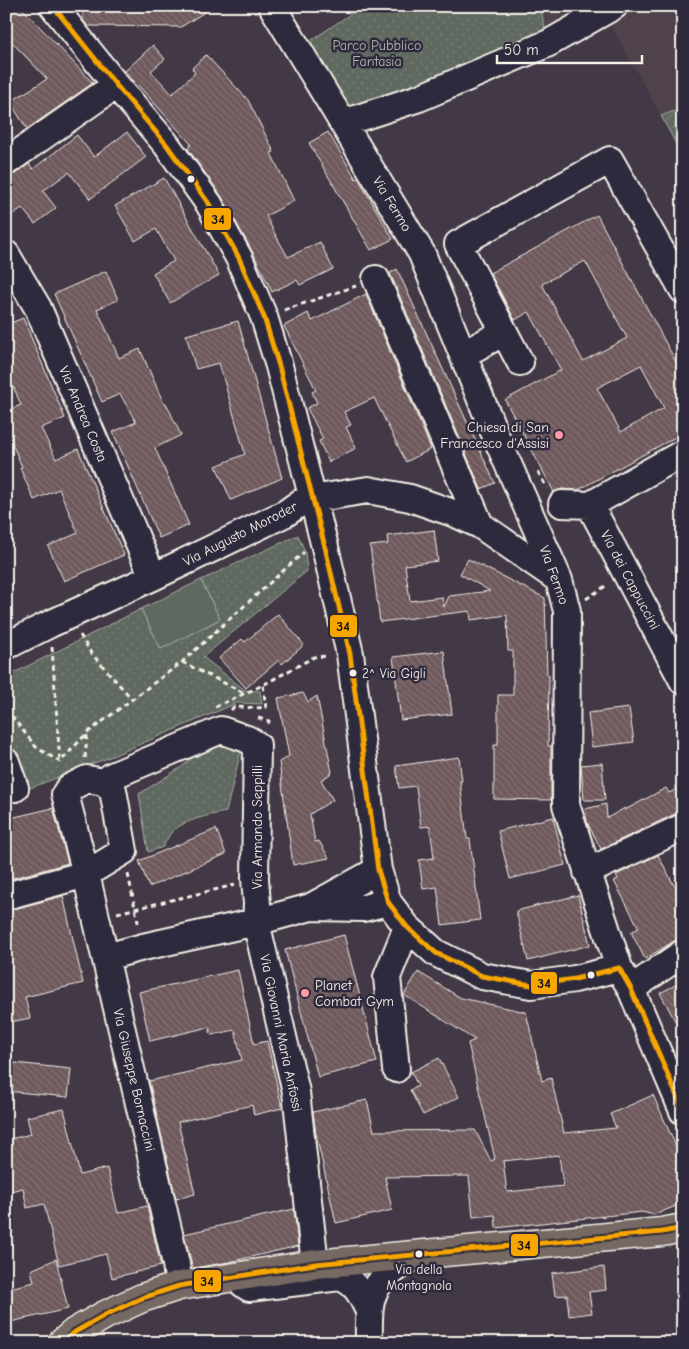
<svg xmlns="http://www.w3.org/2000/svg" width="689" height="1349" viewBox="0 0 689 1349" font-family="'Comic Neue',sans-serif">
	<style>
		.built { fill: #4f424c }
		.grass { fill: url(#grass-dots); stroke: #a9ada3 }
		.garden { fill: url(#garden-furrows); stroke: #a9ada3 }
		.pitch { fill: #5e695e; stroke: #a9ada3 }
		.building { fill: url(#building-back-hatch); stroke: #f4f1e8; fill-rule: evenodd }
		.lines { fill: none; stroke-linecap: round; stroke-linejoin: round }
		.minor-casing { stroke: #f4f1e8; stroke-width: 30 }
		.major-casing { stroke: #f4f1e8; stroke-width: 31 }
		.path { stroke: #f4f1e8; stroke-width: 3; stroke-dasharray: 5 4; stroke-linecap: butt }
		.minor { stroke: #2f2a3d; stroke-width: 26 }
		.major { stroke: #766964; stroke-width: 28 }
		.bus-1-casing { stroke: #2f2a3d; stroke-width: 9 }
		.bus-1 { stroke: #f7a600; stroke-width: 5 }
		.bus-dot { fill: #f4f1e8; stroke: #2f2a3d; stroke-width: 2 }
		.poi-dot { fill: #ff9aa2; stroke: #2f2a3d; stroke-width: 2 }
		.labels { text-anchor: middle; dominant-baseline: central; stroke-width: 5; stroke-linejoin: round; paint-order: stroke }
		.bus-label { font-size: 13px; fill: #f4f1e8; stroke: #2f2a3d; text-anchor: start }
		.park-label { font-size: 14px; fill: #b0b4aa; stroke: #2f2a3d }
		.street-label { font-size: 14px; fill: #f4f1e8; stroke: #2f2a3d }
		.poi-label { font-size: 14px; fill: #f4f1e8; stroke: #2f2a3d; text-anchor: end }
		.line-badge { stroke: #2f2a3d; stroke-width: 2 }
		.pale-badge-label { font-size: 14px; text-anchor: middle; font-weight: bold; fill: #111 }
	</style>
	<defs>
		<pattern id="grass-dots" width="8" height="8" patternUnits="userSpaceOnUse" patternTransform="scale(1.25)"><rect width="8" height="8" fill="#5e695e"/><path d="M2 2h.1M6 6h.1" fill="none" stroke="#767f75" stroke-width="1.8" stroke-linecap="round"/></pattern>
		<pattern id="garden-furrows" width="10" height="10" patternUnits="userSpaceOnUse" patternTransform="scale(1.25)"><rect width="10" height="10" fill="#5e695e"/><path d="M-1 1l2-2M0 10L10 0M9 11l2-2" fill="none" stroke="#767f75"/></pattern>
		<pattern id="building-back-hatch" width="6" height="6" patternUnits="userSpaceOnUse" patternTransform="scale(1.25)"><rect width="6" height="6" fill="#6e595b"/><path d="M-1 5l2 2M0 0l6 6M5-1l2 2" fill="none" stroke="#837173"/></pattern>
	</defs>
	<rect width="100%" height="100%" fill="#423846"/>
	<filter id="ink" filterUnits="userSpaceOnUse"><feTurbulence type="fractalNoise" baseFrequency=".02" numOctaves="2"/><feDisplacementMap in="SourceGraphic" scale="10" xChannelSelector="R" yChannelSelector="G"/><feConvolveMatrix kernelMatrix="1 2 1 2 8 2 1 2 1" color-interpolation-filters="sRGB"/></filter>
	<g filter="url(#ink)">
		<path class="built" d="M540,6h143v102l-22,8 -53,-96 -57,30z"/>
		<path class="grass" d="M362,6h178l6,27 -103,47 -98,33 -39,-69z
			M298,535l7,17 2,19 -104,86 42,33 15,1 2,13 -25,-1 -127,54 -85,33 -19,-40v-73l135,-68 20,40 59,-30 -19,-39z
			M215,740l27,7 -16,65c-16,3 -44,8 -55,21 -3,4 -6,10 -8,14l-15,5 -9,-58 41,-26z"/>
		<path class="garden" d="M683,108v49l-22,-41z"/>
		<path class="pitch" d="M201,580l19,39 -59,30 -20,-40z"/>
		<path class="building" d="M6,6h14l73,77 -66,46 -17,-27 37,-23 -41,-43z
			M83,6h131l-33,21 -93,-1 -5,-6z
			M153,45l12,14 -14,12 21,23 23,-21 -3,-5 14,-13 42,45 26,52 -3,1 23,48 -28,15 9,18 13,23 32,-15 13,27 -33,16 -3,-5 -25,12 -20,-41 -30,-54 -34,-48 3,-5 -66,-73z
			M127,132l19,25 -56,42 -21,-27 -26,19 13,17 -21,16 -13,-16 -16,11v-42l9,-3 14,-10 4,5 44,-34 17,22z
			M328,132l28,47 2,-1 35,61 -22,11 -62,-107z
			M164,178l55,97 -49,28 -17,-30 21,-12 -18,-32 -21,12 -20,-35z
			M597,215l86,160v58l-105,57 -16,-1 -8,3 -49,-92 56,-30 -32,-58 -14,8 -25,-47zM585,261l42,77 -44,23 -41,-77zM641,365l23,43 -43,24 -24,-44z
			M397,269l98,214 -14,6 -91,-216z
			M106,271l12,29 -21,9 22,49 21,-9 24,55 2,-1 15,32 -26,13 34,77 -30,13 -46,-106 23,-10 -16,-28 -18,8 -48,-108z
			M366,294l65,155 -25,13 -32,-64 -30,14 7,13 -5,2 10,21 -27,14 -10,-21 4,-2 -16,-31 10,-5 -5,-11 4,-2 -32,-64 24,-13 4,8z
			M23,318l42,100 -24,10 15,31 22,-10 46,106 -60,26 -16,-35 30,-13 -19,-44 -25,11 -14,-32 2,-1 -16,-38v-18l15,-6 -15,-36v-44z
			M238,321l44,157 -51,22 -15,-34 29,-12 -26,-91 -23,6 -10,-34z
			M434,530l4,31 -33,4 5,36 32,-4 2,10 5,-11 41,-5 -30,-17 8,-15 77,39 2,77h2l-1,71h3v54l-57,-1v-54h4v-50h15v-44h-5l-1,-36 -36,5 -1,-9 -90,11 -10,-76 18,-2 -1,-8z
			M278,614l26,31 -22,19 -3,-4 -33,28 -27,-30 23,-19 3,3z
			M444,651l8,63 -51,6 -8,-63z
			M303,693l5,9 9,-6 15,77 -11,7 12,20 -23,14 5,28 4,-1 10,17 -36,7 -14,-103 10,-6 -11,-58z
			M629,708l5,34 -42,5 -4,-34z
			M459,757l3,24h-2l7,58h3l10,81 -38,5 -5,-38 -14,2 -4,-29 15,-2 -4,-32 -9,1 -5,-41 -17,2 -3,-22z
			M602,763l3,37h-21l-3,-35z
			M683,786v26l-6,1 -76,36 -14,-27 -2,-13 21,-5 1,14 18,-10v2l41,-22 3,5z
			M53,808l15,55 -62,17v-61z
			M553,817l12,48 -55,14 -12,-48z
			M216,829l10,25 -77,33 -10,-26z
			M658,855l25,47v36l-9,3 -29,18 -14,-27 8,-4 -25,-47 4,-2 -2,-4z
			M578,895l12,50 -62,16 -12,-50z
			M63,896l20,87 -58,14 5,21 -24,5v-112z
			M344,935l33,127 -59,15 -33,-127z
			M238,970l16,74 13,-3 15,67 -28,7 -2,-10 -74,17 17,72 -19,5 -27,-118 93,-21 -7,-30 -24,5 -2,-8 -59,14 -11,-49z
			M418,972l43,26 65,14 16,69 9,-3 13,55 52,-5 -6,-14 43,-19 30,67v41l-29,12 -12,-3 -146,16 -1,-13 -22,2 -4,-41 -84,1 7,33 -56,13 -20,-89 -3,-22 54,-12 7,31 101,-1 16,31 4,-2 -27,-116 7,-3 -71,-45zM559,1155l4,31 -56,6 -4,-31z
			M683,981v54l-23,-42z
			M439,1058l20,39 -36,18 -13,-25 8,-4 -7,-14z
			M6,1062l65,7 -3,28 -62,-6z
			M64,1109l16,66 27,-7 11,45 29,-7 14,60 -49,12 -6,-24 -47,11 -15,-61 -17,4 -4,-20 -17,4v-52l25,-6 -4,-17z
			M294,1209l4,37 -69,16 -36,6 -9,-34z
			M56,1259l12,50 -62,14v-34l28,-7 -3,-12z
			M604,1267l2,23 -17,2 3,21 -23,3 -2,-21 -12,1 -3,-23z"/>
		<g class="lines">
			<defs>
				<path id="minor" d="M53,6l63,79 50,59 43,60 30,54 25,59 15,49 46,181 25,107 28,216 10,32 19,25 29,26 46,23 49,9 44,-6 44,-11
					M272,6l150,248 75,185 62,141 8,31 -1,194 53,163 12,21 52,122
					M343,123l76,-25 130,-55 65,-37
					M6,162l110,-77
					M6,254l32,54 115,269
					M376,279l104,246
					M464,354l40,-22
					M520,362l-62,-118 152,-84 73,130
					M562,504l28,1 93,-52
					M590,505l93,176
					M6,646l44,-22 103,-47 133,-64 14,-10 12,-4 56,-9 42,8 46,16 24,11 78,54
					M6,762l9,26
					M87,779l17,3 9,8 11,61 -38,23 -21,-80 4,-6z
					M104,782l8,-6 109,-46 26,9 10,6 -2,134 2,25 -1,18 40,170 19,172
					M587,872l96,-45
					M6,896l80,-22 90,390 3,22
					M312,907l52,1 24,-6
					M106,957l37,-10 113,-25 55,-15 67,-37
					M631,989l52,-36
					M396,1069l-9,-92 20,-50
					M242,1283l7,5 91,-11c16,6 21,17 28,32
					M369,1343c-1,-54 2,-60 48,-88"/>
				<path id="major" d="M62,1343l13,-11 30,-17 37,-17 37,-12 136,-22 347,-32 21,-4"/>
			</defs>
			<use href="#minor" class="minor-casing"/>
			<use href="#major" class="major-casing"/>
			<path class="path" d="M284,310l72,-24
				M538,472l9,16
				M586,599l21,-14
				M80,635l11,18 42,47
				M52,647l8,116
				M182,662l62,31
				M215,707l48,-22 51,-28 13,-1
				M6,709l30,38 24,15 27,-29 95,-71 122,-110
				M231,710l3,-3 32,1 -3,-23
				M258,718l11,3 -1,4
				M85,758l2,-23
				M128,874l11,53
				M117,913l118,-28"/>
			<use href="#minor" class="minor"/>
			<use href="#major" class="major"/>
			<defs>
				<path id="bus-1" d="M53,6l63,79 50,59 43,60 30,54 25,59 15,49 46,181 25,107 28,216 10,32 19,25 29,26 46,23 49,9 44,-6 44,-11 12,21 52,121
					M62,1343l13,-11 30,-17 37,-17 37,-12 136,-22 347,-32 21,-4"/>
			</defs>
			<use href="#bus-1" class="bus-1-casing"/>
			<use href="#bus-1" class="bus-1"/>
		</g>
	</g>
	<g class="bus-dot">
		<circle cx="191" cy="179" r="4.5"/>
		<circle cx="353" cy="673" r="4.5"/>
		<circle cx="591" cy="975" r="4.5"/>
		<circle cx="419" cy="1254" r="4.5"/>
	</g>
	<g class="poi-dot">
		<circle cx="559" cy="435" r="5"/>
		<circle cx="305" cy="993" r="5"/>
	</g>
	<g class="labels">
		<g class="bus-label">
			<text x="362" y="673">2^ Via Gigli</text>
			<text x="419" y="1269" text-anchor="middle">Via della<tspan x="419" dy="16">Montagnola</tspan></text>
		</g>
		<g class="park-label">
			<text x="377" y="45">Parco Pubblico<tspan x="377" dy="16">Fantasia</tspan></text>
		</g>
		<g class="street-label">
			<text transform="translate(392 204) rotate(59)">Via Fermo</text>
			<text transform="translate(83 414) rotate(67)">Via Andrea Costa</text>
			<text transform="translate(240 534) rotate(-27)">Via Augusto Moroder</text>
			<text transform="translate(554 575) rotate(70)">Via Fermo</text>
			<text transform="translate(630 580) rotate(62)">Via dei Cappuccini</text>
			<text transform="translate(257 827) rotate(-90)">Via Armando Seppilli</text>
			<text transform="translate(281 1033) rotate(78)">Via Giovanni Maria Anfossi</text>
			<text transform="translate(134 1080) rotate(77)">Via Giuseppe Bornaccini</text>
		</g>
		<g class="poi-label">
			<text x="549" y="427">Chiesa di San<tspan x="549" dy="16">Francesco d'Assisi</tspan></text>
			<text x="315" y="985" text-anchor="start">Planet<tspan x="315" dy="16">Combat Gym</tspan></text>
		</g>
	</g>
	<g class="line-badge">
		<rect x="203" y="207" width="29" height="24" rx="5" fill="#f7a600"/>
		<rect x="329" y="614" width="29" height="24" rx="5" fill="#f7a600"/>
		<rect x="530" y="971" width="28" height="24" rx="5" fill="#f7a600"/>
		<rect x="510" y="1233" width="29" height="24" rx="5" fill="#f7a600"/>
		<rect x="193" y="1269" width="29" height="24" rx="5" fill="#f7a600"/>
	</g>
	<g class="pale-badge-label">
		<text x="218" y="224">34</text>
		<text x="343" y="631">34</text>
		<text x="544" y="988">34</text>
		<text x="524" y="1250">34</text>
		<text x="207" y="1286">34</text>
	</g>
	<rect width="689" height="1349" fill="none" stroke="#2f2a3d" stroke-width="25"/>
	<rect x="12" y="12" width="664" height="1324" fill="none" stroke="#f4f1e8" stroke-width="2" filter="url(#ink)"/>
	<path d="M497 55v8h145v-8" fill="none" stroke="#f4f1e8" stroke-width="2.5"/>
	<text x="504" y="55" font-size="15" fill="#f4f1e8" stroke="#2f2a3d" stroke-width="4" paint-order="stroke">50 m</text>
</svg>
